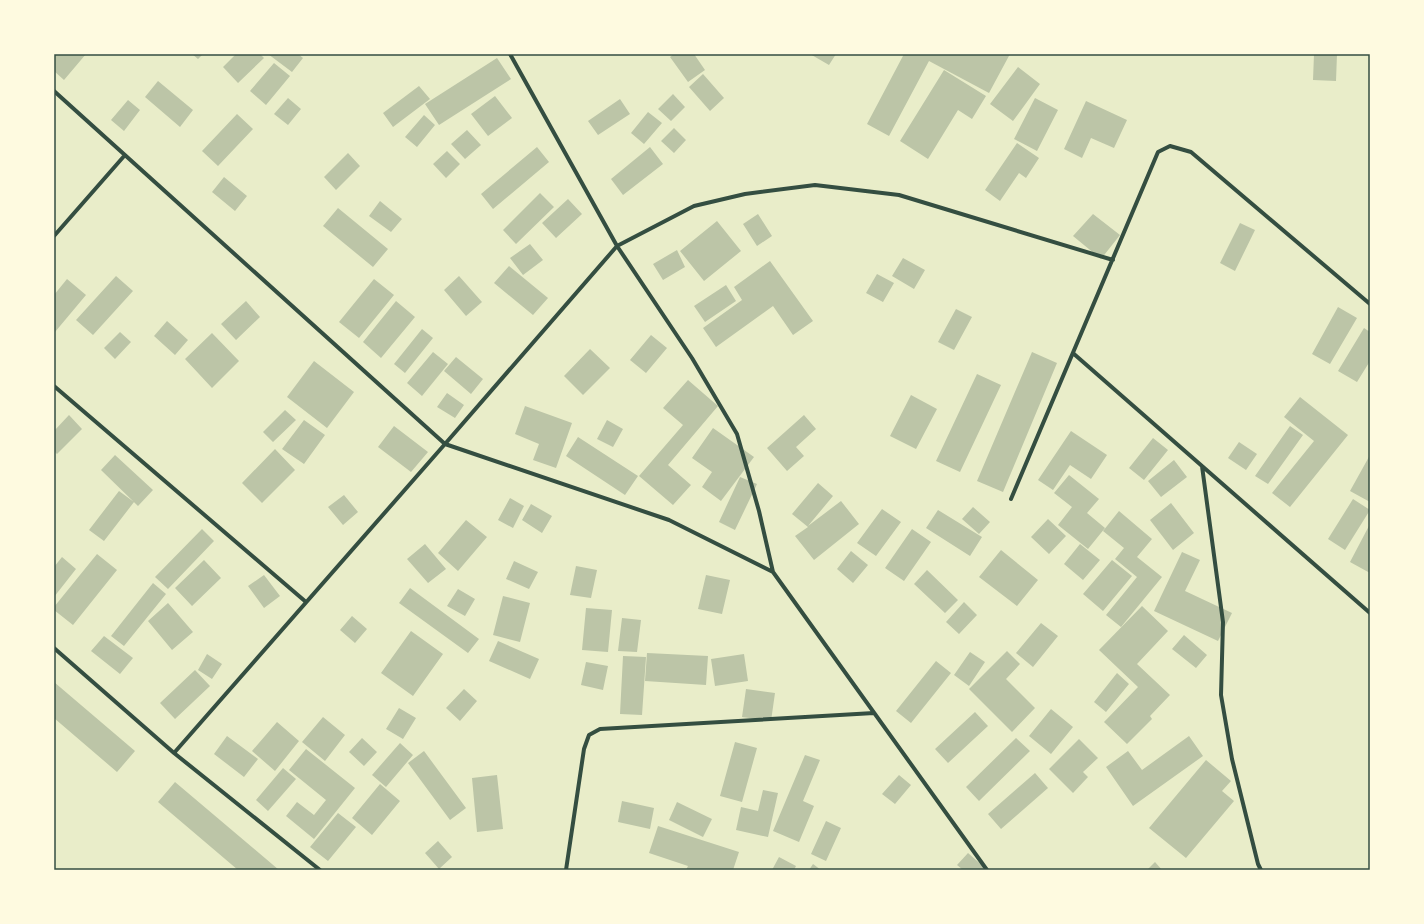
<svg xmlns="http://www.w3.org/2000/svg" width="1424" height="924" viewBox="0 0 1424 924" font-family="'Noto Sans',sans-serif">
	<style>
		.building { fill: #bcc5a7 }
		.lines { fill: none; stroke-linecap: round; stroke-linejoin: round }
		.minor { stroke: #344e41; stroke-width: 4 }
		.neatline { fill: none; stroke: #344e41; stroke-width: 1.5 }
	</style>
	<rect width="100%" height="100%" fill="#e9edc9"/>
	<path class="building" d="M56,54h30l-22,26 -10,-9v-15z
		M192,54h11l-5,5z
		M236,54h24l4,4 -26,25 -15,-16z
		M268,54h30l5,4 -11,14z
		M674,54h20l11,16 -17,12 -18,-25z
		M810,54h26l-7,11z
		M904,54h106l-21,39 -60,-32 -40,75 -22,-12z
		M1314,54h23l-1,27 -23,-1z
		M497,58l14,21 -72,46 -14,-21z
		M274,63l16,13 -24,29 -16,-14z
		M1018,67l22,17 -27,37 -23,-17z
		M944,70l42,26 -14,23 -14,-9 -30,49 -28,-18z
		M703,74l21,24 -14,13 -21,-24z
		M158,81l35,29 -13,17 -35,-30z
		M419,86l11,13 -37,28 -10,-14z
		M673,94l12,13 -14,14 -13,-12z
		M495,96l17,22 -24,18 -17,-22z
		M288,98l13,11 -13,16 -14,-11z
		M1035,98l23,12 -21,41 -23,-12z
		M620,99l10,15 -32,21 -10,-14z
		M128,100l12,10 -16,21 -13,-11z
		M1086,101l41,19 -13,28 -23,-10 -9,20 -18,-9z
		M648,112l14,11 -18,21 -13,-11z
		M237,114l16,15 -35,37 -16,-15z
		M424,115l11,10 -18,22 -12,-10z
		M674,128l12,12 -12,13 -13,-12z
		M467,130l14,15 -16,14 -14,-15z
		M1017,143l22,15 -13,20 -7,-5 -19,28 -15,-11z
		M537,147l12,15 -56,47 -12,-15z
		M650,147l13,17 -40,31 -12,-16z
		M447,151l13,13 -14,14 -13,-14z
		M348,153l12,13 -24,24 -12,-13z
		M224,177l23,19 -12,15 -23,-19z
		M540,193l14,14 -38,37 -13,-14z
		M568,199l14,15 -26,24 -14,-15z
		M380,201l22,18 -11,13 -22,-16z
		M338,208l50,41 -15,18 -50,-41z
		M758,214l14,22 -15,10 -14,-22z
		M1093,214l27,21 -19,24 -28,-23z
		M717,221l24,30 -37,30 -24,-30z
		M1240,223l15,7 -20,41 -15,-8z
		M530,244l13,16 -20,15 -13,-17z
		M677,250l8,17 -22,13 -10,-16z
		M903,258l22,12 -11,19 -22,-13z
		M770,261l43,60 -20,14 -20,-29 -57,41 -13,-19 39,-28 -8,-13z
		M509,266l39,32 -15,17 -39,-32z
		M877,274l17,9 -11,19 -17,-9z
		M116,276l17,15 -40,44 -17,-15z
		M459,276l23,26 -16,14 -22,-26z
		M67,279l19,16 -31,37 -1,-37z
		M374,279l20,16 -35,43 -20,-16z
		M726,285l10,16 -31,21 -11,-16z
		M246,301l14,16 -24,23 -15,-16z
		M396,301l19,16 -34,41 -18,-16z
		M1338,307l19,11 -27,46 -18,-10z
		M956,309l16,8 -18,33 -16,-8z
		M167,321l21,19 -13,15 -21,-19z
		M1364,328l6,4v29l-13,21 -19,-11z
		M422,329l11,9 -28,35 -11,-9z
		M120,332l11,10 -16,17 -11,-11z
		M212,333l27,28 -27,27 -27,-29z
		M651,335l16,13 -21,25 -16,-13z
		M590,349l20,19 -27,27 -19,-19z
		M433,352l15,12 -26,32 -15,-13z
		M1032,352l25,11 -54,129 -26,-11z
		M456,357l27,22 -12,15 -27,-23z
		M314,361l40,31 -27,36 -40,-31z
		M977,374l24,11 -41,87 -24,-11z
		M688,380l30,26 -50,59 23,20 -18,20 -34,-29 44,-51 -20,-17z
		M447,393l17,12 -9,13 -18,-11z
		M911,395l26,14 -21,40 -26,-13z
		M1300,397l48,38 -58,72 -18,-14 42,-52 -30,-24z
		M525,406l47,17 -16,45 -23,-8 6,-16 -24,-10z
		M285,410l11,10 -23,22 -10,-10z
		M69,415l13,14 -25,25 -3,-3v-20z
		M804,415l12,14 -20,18 8,9 -17,15 -20,-23z
		M304,420l21,15 -21,29 -22,-15z
		M607,420l16,9 -10,18 -16,-8z
		M394,426l34,26 -17,20 -33,-25z
		M1290,426l13,9 -35,49 -13,-8z
		M713,428l41,29 -33,44 -19,-14 10,-15 -20,-14z
		M1071,431l36,24 -16,24 -21,-14 -17,25 -15,-10z
		M578,437l60,39 -13,19 -59,-39z
		M1153,438l15,12 -24,30 -15,-12z
		M1239,442l18,12 -11,16 -18,-12z
		M275,449l20,21 -33,33 -20,-20z
		M115,455l38,35 -15,16 -37,-36z
		M1370,455v47l-20,-11z
		M1174,460l13,17 -26,20 -13,-16z
		M1069,475l30,24 -12,14 18,15 -17,21 -30,-24 14,-18 -18,-14z
		M740,477l17,7 -22,46 -16,-8z
		M818,483l15,13 -25,30 33,-25 18,23 -45,36 -19,-24 13,-9 -16,-13z
		M119,491l15,11 -30,39 -15,-11z
		M344,495l14,17 -15,13 -15,-18z
		M510,498l14,8 -11,22 -15,-8z
		M1353,499l17,11 -25,40 -17,-11z
		M1171,503l23,30 -21,17 -23,-30z
		M531,504l21,12 -10,17 -20,-13z
		M973,507l17,15 -11,12 -17,-15z
		M882,509l19,13 -25,34 -19,-13z
		M938,510l44,27 -12,19 -44,-28z
		M1119,511l33,28 -15,18 25,20 -41,50 -15,-12 31,-38 -22,-18 9,-11 -21,-17z
		M1048,519l18,17 -17,18 -18,-17z
		M466,520l21,17 -29,34 -20,-18z
		M1370,524v49l-20,-11z
		M202,529l12,12 -46,48 -13,-12z
		M912,529l19,13 -27,39 -19,-13z
		M425,544l21,25 -18,14 -21,-24z
		M1080,544l20,16 -17,20 -19,-16z
		M1001,550l37,30 -21,26 -38,-29z
		M851,551l17,14 -15,18 -16,-14z
		M1182,552l18,8 -15,31 47,22 -14,28 -64,-30z
		M97,554l20,16 -44,55 -19,-15v-3z
		M62,557l14,12 -22,28v-30z
		M204,560l17,18 -29,28 -17,-18z
		M1112,560l20,16 -29,35 -20,-17z
		M514,561l24,11 -9,17 -23,-10z
		M576,566l21,4 -6,28 -21,-3z
		M927,570l31,30 -13,13 -31,-29z
		M264,575l16,21 -16,12 -16,-22z
		M706,575l24,5 -8,34 -24,-5z
		M153,583l13,11 -42,52 -13,-10z
		M410,588l69,51 -11,14 -69,-50z
		M458,589l17,10 -10,17 -18,-10z
		M503,596l27,7 -10,39 -27,-7z
		M964,602l13,13 -18,19 -13,-12z
		M168,603l25,29 -21,18 -24,-29z
		M1142,606l26,25 -31,33 33,31 -20,21 2,3 -25,25 -23,-22 34,-35 -39,-37z
		M586,608l26,2 -4,42 -26,-2z
		M352,616l15,13 -12,14 -15,-13z
		M622,618l19,2 -4,32 -19,-1z
		M1041,623l17,13 -25,31 -17,-14z
		M411,631l32,23 -30,42 -32,-23z
		M1184,635l23,20 -11,13 -24,-19z
		M104,636l29,22 -13,16 -29,-23z
		M498,641l41,18 -9,20 -41,-18z
		M1007,651l13,13 -14,15 29,29 -23,24 -43,-43z
		M970,652l15,10 -16,24 -15,-11z
		M647,653l61,3 -2,29 -61,-4z
		M207,654l15,10 -10,15 -14,-9z
		M744,654l4,27 -33,5 -4,-27z
		M623,656l23,1 -4,58 -22,-1z
		M936,661l15,12 -40,50 -15,-12z
		M586,662l22,4 -5,24 -22,-5z
		M195,670l15,16 -35,33 -15,-16z
		M1117,673l12,11 -23,28 -12,-10z
		M54,682l81,69 -18,21 -63,-54z
		M464,689l13,12 -17,20 -14,-13z
		M746,689l29,4 -4,28 -29,-4z
		M399,708l17,10 -13,21 -17,-10z
		M1051,709l22,18 -22,27 -22,-18z
		M975,712l13,14 -40,37 -13,-14z
		M323,717l22,18 -20,26 -23,-19z
		M277,722l22,19 -24,30 -23,-20z
		M227,736l31,23 -14,18 -30,-23z
		M1189,736l14,20 -70,50 -27,-39 22,-16 14,19z
		M362,738l15,14 -13,14 -15,-14z
		M1016,738l14,13 -51,50 -13,-14z
		M1079,739l19,19 -15,14 5,5 -15,16 -24,-24z
		M735,742l22,6 -15,54 -22,-6z
		M400,743l13,12 -27,32 -14,-12z
		M306,749l49,39 -41,51 -28,-23 11,-14 17,13 12,-15 -37,-30z
		M424,751l42,57 -16,12 -42,-57z
		M805,755l15,5 -17,41 11,5 -15,36 -26,-11z
		M1206,760l25,21 -9,10 12,10 -48,57 -37,-30z
		M283,768l13,11 -28,32 -12,-11z
		M1035,773l13,15 -47,41 -13,-15z
		M497,775l6,54 -26,3 -5,-54z
		M899,775l12,10 -16,19 -13,-10z
		M175,782l104,88h-41l-80,-68z
		M380,784l20,17 -28,34 -20,-17z
		M763,790l15,3 -10,44 -32,-7 5,-23 17,4z
		M622,801l32,7 -4,21 -32,-7z
		M677,802l35,17 -9,18 -34,-17z
		M338,813l18,14 -28,34 -18,-14z
		M826,821l15,7 -15,33 -15,-7z
		M658,826l81,26 -6,18h-47l2,-4 -39,-13z
		M438,841l14,16 -13,12 -14,-16z
		M968,853l16,14 -2,3h-19l-6,-5z
		M779,857l17,9 -2,4h-22z
		M1155,862l7,8h-15z
		M813,864l8,6h-12z"/>
	<g class="lines">
		<path class="minor" d="M510,54l107,192 75,112 45,76 22,77 14,61 214,298
			M54,91l391,353 224,76 104,52
			M54,236l71,-81
			M1074,354l296,259
			M54,386l252,216
			M1202,466l21,156 -2,73 11,64 26,105 3,6
			M1011,499l147,-347 12,-6 21,6 179,152
			M54,648l120,105 146,117
			M174,753l271,-309 172,-198 77,-40 51,-12 70,-9 84,10 214,65
			M566,870l18,-121 5,-14 11,-6 274,-16"/>
	</g>
	<rect width="1424" height="924" fill="none" stroke="#fefae0" stroke-width="110"/>
	<rect x="55" y="55" width="1314" height="814" class="neatline"/>
</svg>
